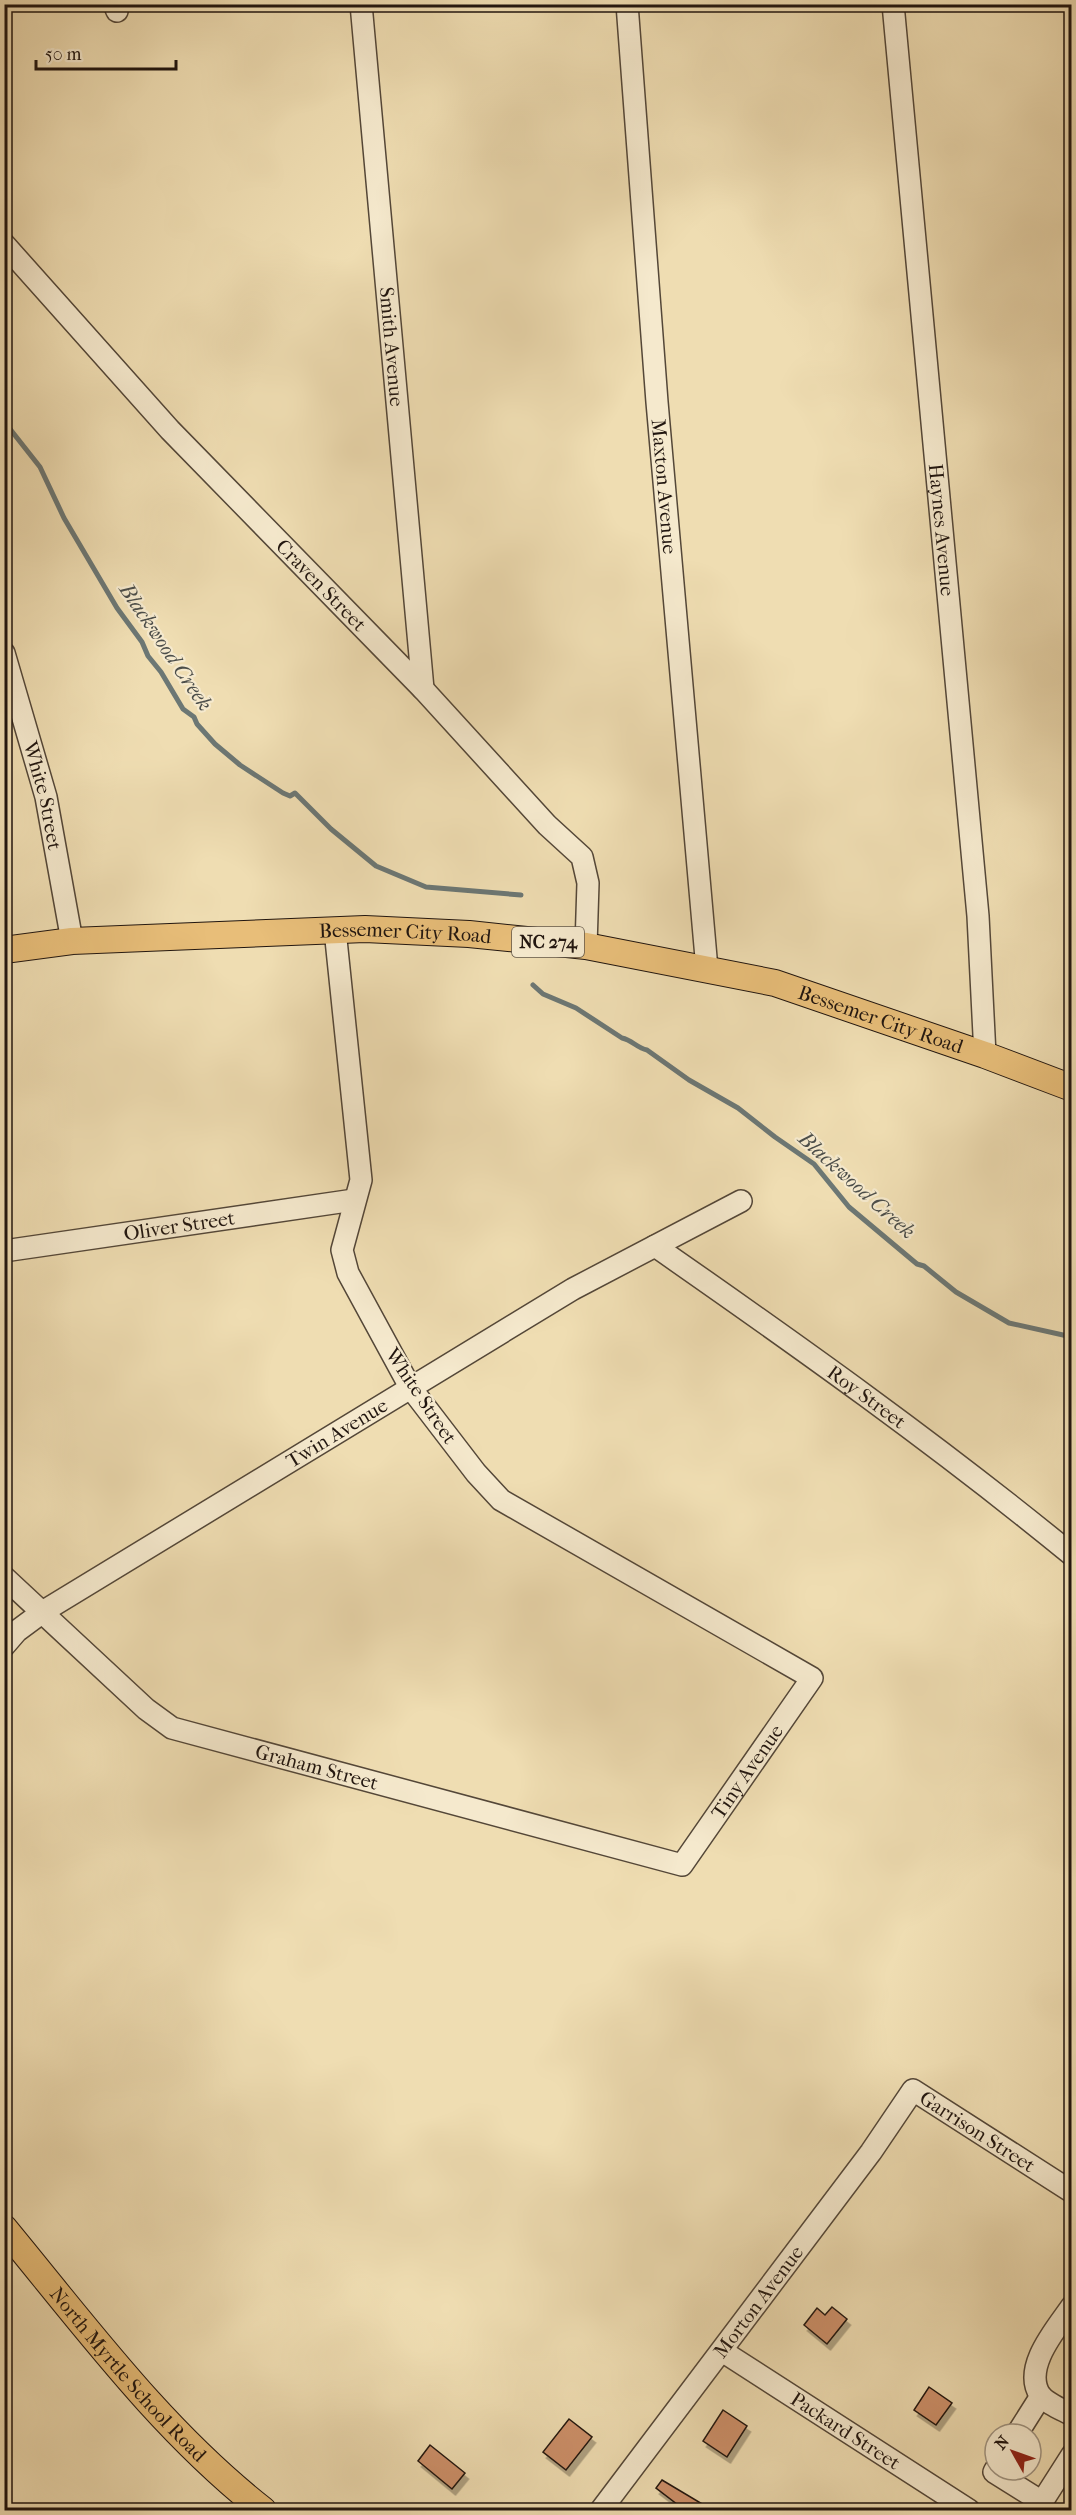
<svg xmlns="http://www.w3.org/2000/svg" width="1076" height="2515" viewBox="0 0 1076 2515" font-family="'IM FELL French Canon',serif">
	<style>
		.lines { fill: none; stroke-linecap: round; stroke-linejoin: round }
		.stream { stroke: #6c7774; stroke-width: 5 }
		.building { fill: #cd906a; stroke: #20150f; stroke-width: 1.5; filter: url(#shadow) }
		.minor-casing { stroke: #544738; stroke-width: 24 }
		.major-casing { stroke: #20150f; stroke-width: 28 }
		.minor { stroke: #f5e9cd; stroke-width: 21 }
		.major { stroke: #e8be79; stroke-width: 26 }
		.labels { text-anchor: middle; dominant-baseline: central; stroke-width: 4.5; stroke-linejoin: round; paint-order: stroke }
		.shield { fill: #f5e9cd; stroke: #605548; stroke-width: 1.5 }
		.shield-label { font-size: 18px; font-weight: bold; fill: #20150f }
		.street-label { font-size: 20px; fill: #20150f; stroke: #f5e9cd }
		.water-label { font-size: 21px; font-style: italic; fill: #4c4e4a; stroke: #f5e9cd }
	</style>
	<defs>
		<filter id="shadow"><feDropShadow dx="3.5" dy="6" stdDeviation="0" flood-color="#0004"/></filter>
	</defs>
	<rect width="100%" height="100%" fill="#efddb2"/>
	<filter id="stains"><feTurbulence type="fractalNoise" baseFrequency=".00333" numOctaves="4"/><feColorMatrix values="0 0 0 0 .2 0 0 0 0 .09 0 0 0 0 .02 0 0 0 .5 -.17"/></filter>
	<radialGradient id="worn" r=".72"><stop offset=".6" stop-color="#630" stop-opacity="0"/><stop offset="1" stop-color="#630" stop-opacity=".3"/></radialGradient>
	<g class="lines">
		<path class="stream" d="M4,417l6,12 30,38 24,51 53,90 25,34 6,14 13,16 22,37 11,8 3,7 18,20 25,21 43,28 7,3 5,-3 36,36 45,37 50,21 95,8
			M533,985l10,9 33,14 46,30c10,2 15,10 25,12l42,30 49,28 37,29 39,27 35,43 68,57 7,2 32,26 53,31 63,14"/>
	</g>
	<path class="building" d="M832,2307l15,12 -20,25 -23,-19 13,-17 8,7z
		M929,2387l23,16 -16,22 -22,-15z
		M723,2410l24,16 -20,31 -24,-16z
		M569,2419l23,18 -26,33 -23,-18z
		M430,2445l35,28 -13,16 -34,-28z
		M662,2480l52,31h-28l-30,-23z"/>
	<g class="lines">
		<defs>
			<g id="minor">
				<path d="M114,4l3,7"/>
				<path id="s1" d="M361,4l62,685"/>
				<path id="s2" d="M627,4l30,398 50,567"/>
				<path id="s3" d="M893,4l85,912 7,139"/>
				<path id="s4" d="M4,244l166,186 253,259 124,136 35,32 6,26 -2,63"/>
				<path id="s5" d="M4,653l42,144 26,144"/>
				<path id="s6" d="M655,1246c142,99 283,199 417,309"/>
				<path id="s7" d="M4,1251l350,-51"/>
				<path id="s8" d="M4,1577l142,132 26,19 510,137 130,-187 -311,-178 -25,-27 -66,-86 -62,-114 -6,-23 19,-70 -26,-250"/>
				<path id="s9" d="M4,1646l13,-15 27,-20 529,-322 168,-88"/>
				<path d="M1072,2306c-15,22 -50,61 -32,89 6,8 23,15 32,20"/>
				<path id="s10" d="M722,2351l247,159"/>
				<path d="M1017,2434l24,-38"/>
				<path d="M995,2470l-1,2 48,30 30,-47"/>
				<path id="s11" d="M601,2510l270,-358 42,-62 159,102"/>
			</g>
			<g id="major">
				<path id="s12" d="M4,950l68,-9 293,-12 104,5 117,12 189,37 210,72 87,33"/>
				<path id="s13" d="M4,2228c81,98 158,203 259,282"/>
			</g>
		</defs>
		<use href="#minor" class="minor-casing"/>
		<use href="#major" class="major-casing"/>
		<use href="#minor" class="minor"/>
		<use href="#major" class="major"/>
	</g>
	<g class="labels">
		<rect class="shield" x="512" y="927" width="72" height="30" rx="4.5"/>
		<g class="shield-label">
			<text x="548" y="942">NC 274</text>
		</g>
		<g class="street-label">
			<text stroke="none"><textPath href="#s1" startOffset="344">Smith Avenue</textPath></text>
			<text stroke="none"><textPath href="#s2" startOffset="484">Maxton Avenue</textPath></text>
			<text stroke="none"><textPath href="#s3" startOffset="528">Haynes Avenue</textPath></text>
			<text stroke="none"><textPath href="#s4" startOffset="466">Craven Street</textPath></text>
			<text stroke="none"><textPath href="#s5" startOffset="148">White Street</textPath></text>
			<text stroke="none"><textPath href="#s12" startOffset="402">Bessemer City Road</textPath></text>
			<text stroke="none"><textPath href="#s12" startOffset="888">Bessemer City Road</textPath></text>
			<text stroke="none"><textPath href="#s7" startOffset="177">Oliver Street</textPath></text>
			<text transform="translate(421 1396) rotate(56)">White Street</text>
			<text stroke="none"><textPath href="#s6" startOffset="260">Roy Street</textPath></text>
			<text stroke="none"><textPath href="#s9" startOffset="396">Twin Avenue</textPath></text>
			<text stroke="none"><textPath href="#s8" startOffset="376">Graham Street</textPath></text>
			<text stroke="none"><textPath href="#s8" startOffset="868">Tiny Avenue</textPath></text>
			<text stroke="none"><textPath href="#s11" startOffset="600">Garrison Street</textPath></text>
			<text stroke="none"><textPath href="#s11" startOffset="261">Morton Avenue</textPath></text>
			<text stroke="none"><textPath href="#s13" startOffset="192">North Myrtle School Road</textPath></text>
			<text stroke="none"><textPath href="#s10" startOffset="147">Packard Street</textPath></text>
		</g>
		<g class="water-label">
			<text transform="translate(166 647) rotate(56)">Blackwood Creek</text>
			<text transform="translate(857 1185) rotate(42)">Blackwood Creek</text>
		</g>
	</g>
	<rect width="1076" height="2515" fill="none" stroke="#efddb2" stroke-width="24"/>
	<rect x="6" y="6" width="1064" height="2503" fill="none" stroke="#20150f" stroke-width="3"/>
	<rect x="12" y="12" width="1052" height="2491" fill="none" stroke="#20150f" stroke-width="1.5"/>
	<g transform="translate(1013 2452) rotate(310)"><circle r="28" fill="#f5e9cd" stroke="#a09481" stroke-width="1.5"/>
	<path d="M0-4.5L10 22L0 15L-10 22Z" fill="#8f2418"/>
	<text y="-9" font-size="16" font-weight="bold" text-anchor="middle" fill="#20150f">N</text>
	</g>
	<path d="M36 60v9h140v-9" fill="none" stroke="#20150f" stroke-width="3"/>
	<text x="45" y="60" font-size="18" fill="#20150f" stroke="#f5e9cd" stroke-width="4.5" paint-order="stroke">50 m</text>
	<rect width="100%" height="100%" filter="url(#stains)"/>
	<rect width="100%" height="100%" fill="url(#worn)"/>
</svg>
